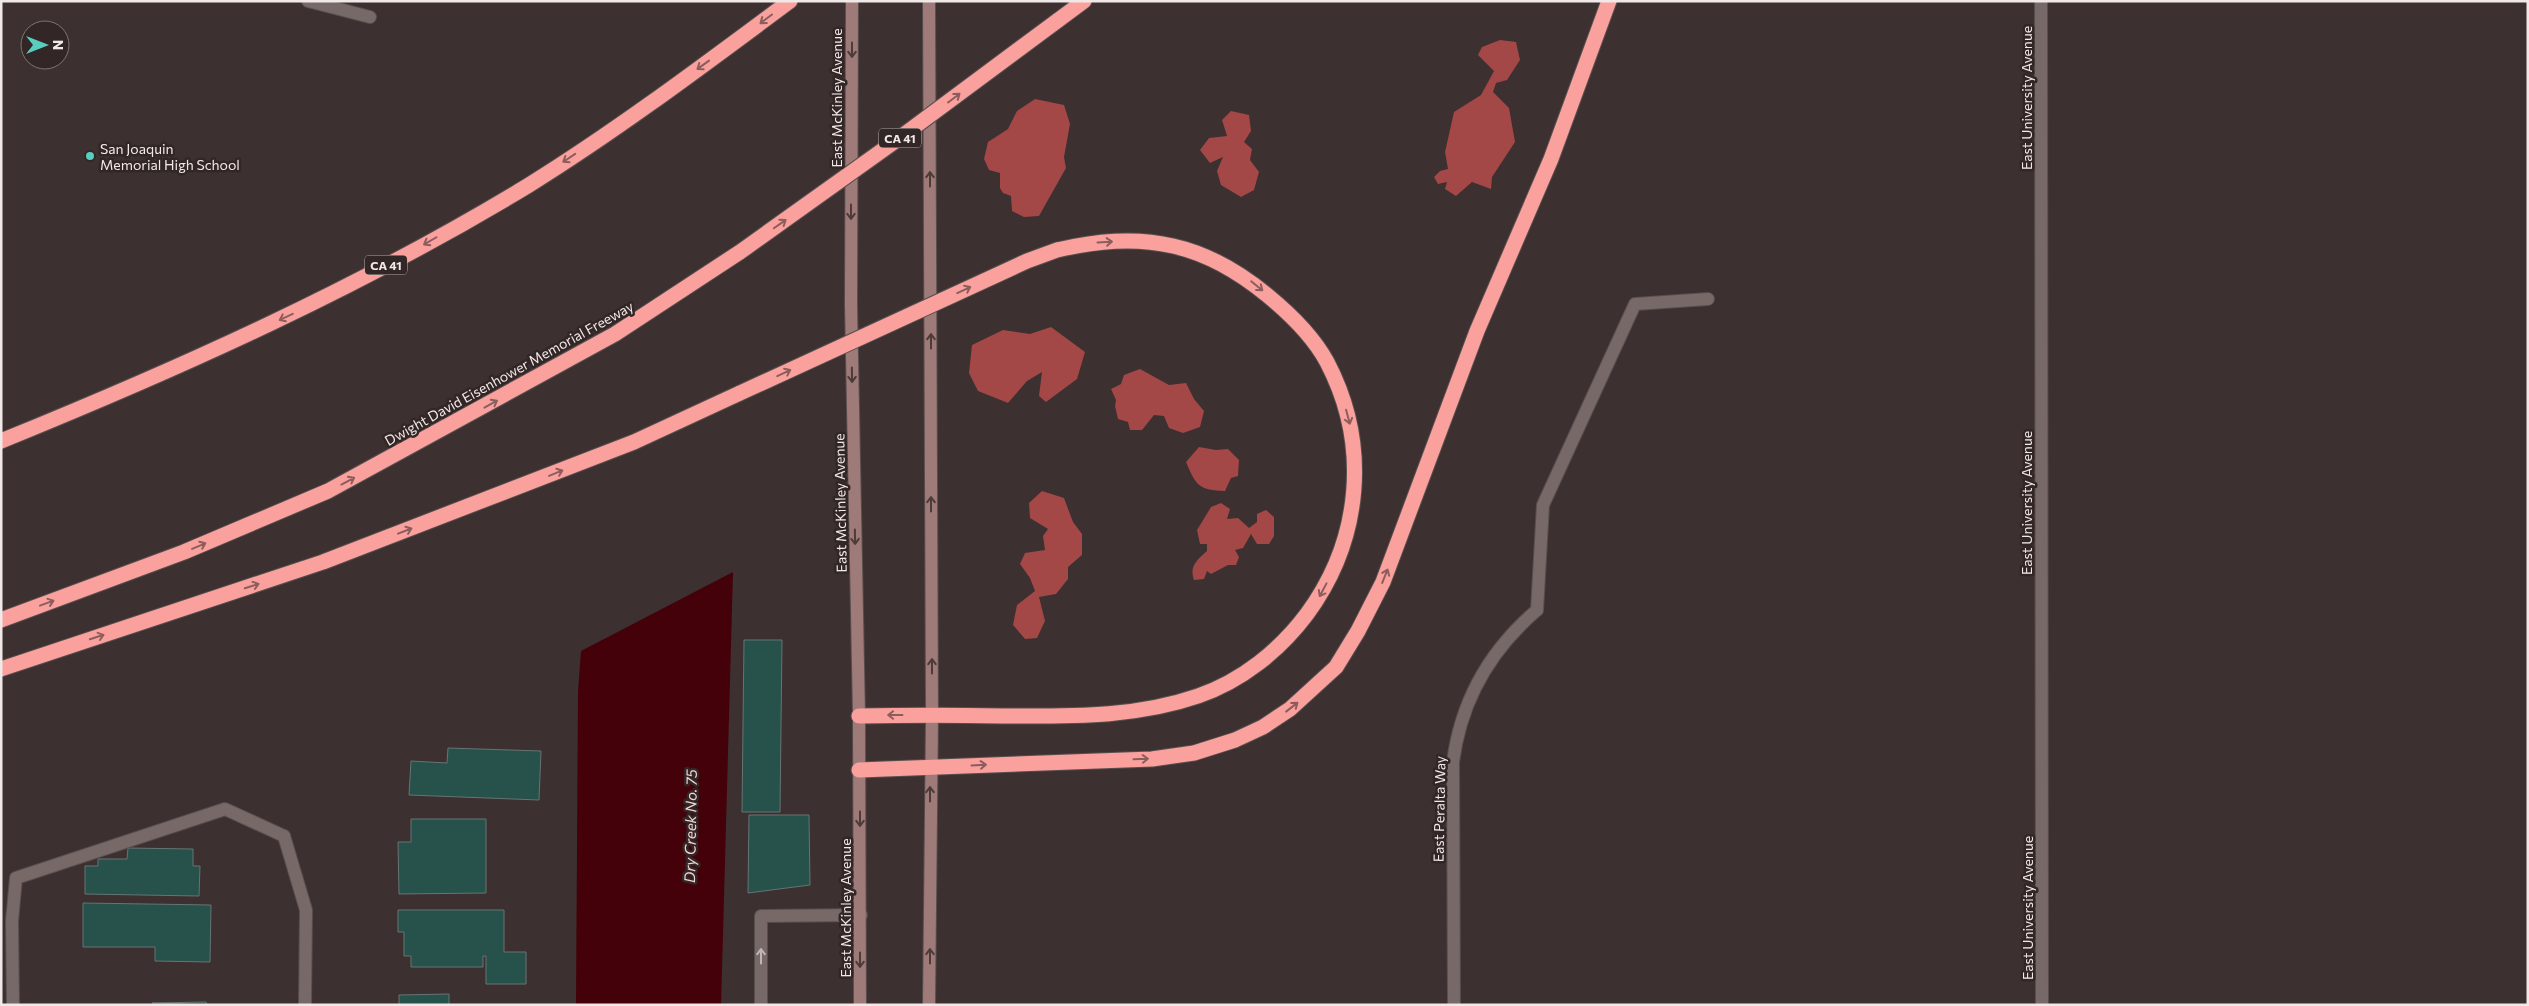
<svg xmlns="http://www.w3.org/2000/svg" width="2529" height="1006" viewBox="0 0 2529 1006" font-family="Commissioner,sans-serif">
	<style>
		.forest { fill: #a34747 }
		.water { fill: #440109 }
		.building { fill: #27514b; stroke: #667572 }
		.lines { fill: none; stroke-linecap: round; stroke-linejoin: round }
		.lane-casing { stroke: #594e4e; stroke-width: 14 }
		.street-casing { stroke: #594e4e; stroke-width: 14 }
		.secondary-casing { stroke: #594e4e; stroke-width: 14 }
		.highway-casing { stroke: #594e4e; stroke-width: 17 }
		.lane { stroke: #776968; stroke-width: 12 }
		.street { stroke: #776968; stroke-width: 12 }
		.secondary { stroke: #9e7a78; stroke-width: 12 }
		.highway { stroke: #faa19e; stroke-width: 15 }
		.highway-bridge-casing { stroke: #594e4e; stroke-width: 17; stroke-linecap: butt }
		.highway-bridge { stroke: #faa19e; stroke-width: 15 }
		.oneway { stroke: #8c5d5c }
		.oneway2 { stroke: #4d3b3a }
		.oneway3 { stroke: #c0b6b5 }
		.poi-dot { fill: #59cebe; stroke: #322626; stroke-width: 2 }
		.labels { text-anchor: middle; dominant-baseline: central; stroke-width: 5; stroke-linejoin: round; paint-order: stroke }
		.shield { fill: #322626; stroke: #b8aeae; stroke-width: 1 }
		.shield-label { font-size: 12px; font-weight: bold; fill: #f1e9e8 }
		.street-label { font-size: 14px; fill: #f1e9e8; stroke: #322626 }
		.poi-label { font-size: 14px; fill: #f1e9e8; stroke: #322626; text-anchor: start }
		.water-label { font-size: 15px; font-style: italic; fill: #f1d6d4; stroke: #322626 }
	</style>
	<rect width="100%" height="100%" fill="#3d3030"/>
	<path class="forest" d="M1500,40l16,2 4,18 -13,20 -11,3 -3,9 16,16 6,34 -23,35 -1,12 -19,-7 -16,14 -11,-7 2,-7 -9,2 -4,-7 6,-6 8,-2 -3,-17 9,-40 27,-17 13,-24 -16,-16 4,-8z
		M1035,99l29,6 6,19 -6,33 2,11 -27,48 -15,1 -12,-6 -1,-15 -8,-3 -3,-5v-15l-11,-3 -5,-11 4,-17 20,-13 9,-18z
		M1231,111l18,4 2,16 -7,11 8,7 -2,11 9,12 -5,18 -13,7 -20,-12 -4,-14 6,-14 -13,6 -10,-13 9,-12 18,-2 -5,-16z
		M1051,327l34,25 -8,27 -31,23 -7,-6 3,-24 -15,9 -19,22 -30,-12 -9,-18 3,-28 31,-15 27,4z
		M1140,369l29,16 17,-2 8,16 10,12 -4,16 -17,6 -14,-5 -5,-12 -10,-1 -12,15h-12l-2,-8 -10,-3 -3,-13 1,-6 -5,-11 10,-5 3,-9z
		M1199,447l17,3 12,-1 11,11 -1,16 -7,2 -6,13c-26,-1 -29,-5 -39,-29z
		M1042,491l22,7 9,24 9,12v21l-14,12v12l-12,15 -17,3 6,24 -8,17 -12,1 -12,-14 4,-20 18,-14 -5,-13 -10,-14 5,-11 20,-3 -2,-14 5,-7 -18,-11 -1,-15z
		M1221,503l9,6 -3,10 11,-1 11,10 8,-6v-8l9,-4 8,7v19l-5,8h-12l-6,-10 -8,14 -8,2 4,7 -3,8h-8l-17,9 -4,-3 -3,8 -10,1c-5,-14 3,-20 13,-29v-7h-7l-3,-14 14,-23z"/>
	<path class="water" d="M733,572l-12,433h-145l2,-313 3,-41z"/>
	<path class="building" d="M744,640h38l-2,172h-38z
		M448,748l93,3 -2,49 -130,-5 2,-34 36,2z
		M749,815h60l1,70 -62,8z
		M411,819h75v74l-87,1 -1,-52h13z
		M128,848l65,1v17h7l-1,30 -114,-2v-28h13v-7h29z
		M83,903l128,2 -1,57 -55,-1v-14h-72z
		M398,910h106v42h22v32h-40v-28h-3v11h-72v-11h-7v-24h-6z
		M449,994v11h-50v-10z
		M206,1002l1,3 -55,-2z"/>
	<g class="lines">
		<defs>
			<path id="lane" d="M308,1l62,16
				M1537,610l6,-105 92,-201 73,-5
				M13,1005l-1,-84 4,-43 209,-69 59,27
				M761,1005v-89l100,-1"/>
			<path id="street" d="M2041,1l1,1004
				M284,836l22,74 -1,95
				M1454,1005l-1,-243c8,-62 36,-111 84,-152"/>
			<path id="secondary" d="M852,1l-1,304 8,411 1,289
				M929,1005l3,-290 -3,-714"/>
			<path id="highway" d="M1057,21l27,-20
				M1,441c182,-74 360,-154 528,-256 90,-56 176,-121 261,-184
				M1,620l183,-68 144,-61 287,-157 125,-82
				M1,669l322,-107 311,-120 106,-49
				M859,716c48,-1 96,-1 144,0 67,0 131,2 195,-20 44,-15 82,-46 109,-82 55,-75 63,-170 20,-252 -14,-26 -38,-49 -60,-67 -28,-23 -58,-41 -94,-49 -39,-9 -77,-5 -116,4
				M859,770l293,-11 42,-6 41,-13 28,-13 27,-18 46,-42 22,-36 25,-49 94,-251 74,-172 58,-158"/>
		</defs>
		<use href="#lane" class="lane-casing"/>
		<use href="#street" class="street-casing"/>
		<use href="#secondary" class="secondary-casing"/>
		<use href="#highway" class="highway-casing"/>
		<use href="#lane" class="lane"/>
		<use href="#street" class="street"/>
		<use href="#secondary" class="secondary"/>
		<use href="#highway" class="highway"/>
		<defs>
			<path id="highway-bridge" d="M740,252l154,-110 163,-121
				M740,393l287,-132 30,-11"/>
		</defs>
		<use href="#highway-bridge" class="highway-bridge-casing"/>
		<use href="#highway-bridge" class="highway-bridge"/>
	</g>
	<defs><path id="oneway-shaft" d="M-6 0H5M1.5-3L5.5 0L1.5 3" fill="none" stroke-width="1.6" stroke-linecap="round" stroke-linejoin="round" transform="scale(1.25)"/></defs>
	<g class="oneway">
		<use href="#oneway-shaft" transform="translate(766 19) rotate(143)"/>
		<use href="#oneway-shaft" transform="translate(703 65) rotate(144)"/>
		<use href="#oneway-shaft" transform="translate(954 98) rotate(-37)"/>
		<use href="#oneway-shaft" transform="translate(569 158) rotate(146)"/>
		<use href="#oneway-shaft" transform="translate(780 224) rotate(-35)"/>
		<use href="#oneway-shaft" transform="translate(430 241) rotate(150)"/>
		<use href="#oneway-shaft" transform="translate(1105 242) rotate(-3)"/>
		<use href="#oneway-shaft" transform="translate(1257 286) rotate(39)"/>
		<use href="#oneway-shaft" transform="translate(964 290) rotate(-25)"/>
		<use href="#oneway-shaft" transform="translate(286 317) rotate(155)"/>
		<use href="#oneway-shaft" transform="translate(784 373) rotate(-25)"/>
		<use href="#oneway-shaft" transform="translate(491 404) rotate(-29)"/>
		<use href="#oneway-shaft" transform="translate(1348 417) rotate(75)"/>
		<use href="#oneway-shaft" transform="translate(556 473) rotate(-22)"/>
		<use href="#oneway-shaft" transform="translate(348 481) rotate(-28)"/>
		<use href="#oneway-shaft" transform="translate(405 531) rotate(-21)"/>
		<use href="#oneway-shaft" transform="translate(199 546) rotate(-23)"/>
		<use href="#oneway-shaft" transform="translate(1385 576) rotate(-68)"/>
		<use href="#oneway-shaft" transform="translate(252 586) rotate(-18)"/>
		<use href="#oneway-shaft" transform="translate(1323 590) rotate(118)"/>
		<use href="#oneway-shaft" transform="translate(47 603) rotate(-20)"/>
		<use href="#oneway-shaft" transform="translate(97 637) rotate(-18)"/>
		<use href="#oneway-shaft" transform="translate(1292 707) rotate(-38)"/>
		<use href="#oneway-shaft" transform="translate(895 715) rotate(180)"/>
		<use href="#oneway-shaft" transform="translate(1141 759) rotate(-2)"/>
		<use href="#oneway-shaft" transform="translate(979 765) rotate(-3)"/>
	</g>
	<g class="oneway2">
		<use href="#oneway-shaft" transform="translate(852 50) rotate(90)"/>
		<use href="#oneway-shaft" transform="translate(930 179) rotate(-90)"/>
		<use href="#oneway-shaft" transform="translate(851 212) rotate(90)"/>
		<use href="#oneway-shaft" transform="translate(931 341) rotate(-90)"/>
		<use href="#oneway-shaft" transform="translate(852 375) rotate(89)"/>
		<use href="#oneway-shaft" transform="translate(931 504) rotate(-90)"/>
		<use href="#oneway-shaft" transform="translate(855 537) rotate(89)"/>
		<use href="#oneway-shaft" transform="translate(932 666) rotate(-90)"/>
		<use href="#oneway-shaft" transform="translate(930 794) rotate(-90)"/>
		<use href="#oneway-shaft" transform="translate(860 819) rotate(90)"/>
		<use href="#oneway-shaft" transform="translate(930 956) rotate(-90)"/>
		<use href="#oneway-shaft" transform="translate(860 960) rotate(90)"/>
	</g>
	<use class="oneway3" href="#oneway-shaft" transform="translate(761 956) rotate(-90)"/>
	<circle class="poi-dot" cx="90" cy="156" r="5"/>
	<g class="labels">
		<g class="shield">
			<rect x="879" y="128.5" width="42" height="19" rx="4"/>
			<rect x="365" y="255.5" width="42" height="19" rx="4"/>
		</g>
		<g class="shield-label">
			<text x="900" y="138">CA 41</text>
			<text x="386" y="265">CA 41</text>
		</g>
		<g class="street-label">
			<text transform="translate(836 98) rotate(-90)">East McKinley Avenue</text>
			<text transform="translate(2026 98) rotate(-90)">East University Avenue</text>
			<text transform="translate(509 373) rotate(-29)">Dwight David Eisenhower Memorial Freeway</text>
			<text transform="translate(840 503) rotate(-91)">East McKinley Avenue</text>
			<text transform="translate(2026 503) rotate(-90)">East University Avenue</text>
			<text transform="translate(1439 809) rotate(-89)">East Peralta Way</text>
			<text transform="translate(845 908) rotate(-90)">East McKinley Avenue</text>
			<text transform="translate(2027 908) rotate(-90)">East University Avenue</text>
		</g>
		<g class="poi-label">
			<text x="100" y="148">San Joaquin<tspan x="100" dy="16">Memorial High School</tspan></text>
		</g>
		<g class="water-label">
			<text transform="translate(690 826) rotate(-89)">Dry Creek No. 75</text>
		</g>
	</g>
	<rect width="2529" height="1006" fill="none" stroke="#f1e9e8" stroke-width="5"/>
	<g transform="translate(45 45) rotate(90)"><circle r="24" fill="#322626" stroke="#7e7474"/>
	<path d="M0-4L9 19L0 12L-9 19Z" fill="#59cebe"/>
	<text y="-8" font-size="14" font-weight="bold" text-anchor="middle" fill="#f1e9e8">N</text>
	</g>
</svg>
